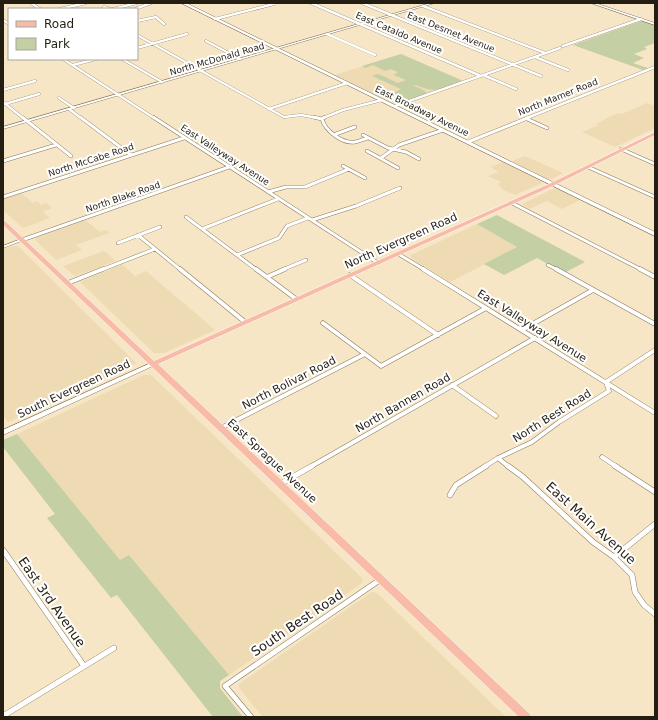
<svg xmlns="http://www.w3.org/2000/svg" width="658" height="720" viewBox="0 0 658 720" font-family="'DejaVu Sans',sans-serif">
	<style>
		.built { fill: #eedab3 }
		.green { fill: #c4cfa3 }
		.lines { fill: none; stroke-linecap: round; stroke-linejoin: round }
		.minor-far3-casing { stroke: #897a5d; stroke-width: 3 }
		.minor-far2-casing { stroke: #897a5d; stroke-width: 4 }
		.minor-far1-casing { stroke: #897a5d; stroke-width: 5 }
		.minor-casing { stroke: #897a5d; stroke-width: 6 }
		.tertiary-casing { stroke: #897a5d; stroke-width: 1 }
		.secondary-casing { stroke: #897a5d; stroke-width: 1 }
		.primary-casing { stroke: #fff; stroke-width: 1 }
		.minor-far3 { stroke: #fff; stroke-width: 2.5 }
		.minor-far2 { stroke: #fff; stroke-width: 3 }
		.minor-far1 { stroke: #fff; stroke-width: 4 }
		.minor { stroke: #fff; stroke-width: 5 }
		.tertiary { fill: #fff; fill-rule: evenodd }
		.secondary { fill: #fff; fill-rule: evenodd }
		.primary { fill: #f8bba8; fill-rule: evenodd }
		.labels { text-anchor: middle; dominant-baseline: central; stroke-width: 4; stroke-linejoin: round; paint-order: stroke }
		.far-street-label { font-size: 9px; fill: #241e12; stroke: #fff }
		.street-label { font-size: 11px; fill: #241e12; stroke: #fff }
		.near-street-label { font-size: 13px; fill: #241e12; stroke: #fff }
	</style>
	<rect width="100%" height="100%" fill="#f6e6c5"/>
	<path class="built" d="M401,54l62,27 -68,24 -60,-30z
		M647,103l8,3v22l-40,19 -33,-15 17,-7 -3,-1 17,-9 6,-2 3,1z
		M525,156l38,17 -11,6h-4l-36,-18z
		M503,162l38,19 1,2 -27,12 -12,-5 -5,-6 3,-2 -13,-6 11,-4 -8,-5z
		M553,189h5l22,11 -18,9 -15,-8 -17,8 -8,-5z
		M20,192l13,11 4,-2 4,4 5,-2 6,5 -9,4 7,6 -27,10 -20,-18v-12z
		M85,220l15,12 6,-2 3,3 -33,12 6,5 -26,10 -21,-20 2,-3z
		M477,224l41,23 -68,35 -39,-24v-3z
		M14,246h4l118,117 -128,59 -5,-7v-166z
		M104,251l12,10 -41,15 -12,-10z
		M122,264l13,12 11,-5 69,59 -51,23h-10l-74,-71z
		M144,375h7l212,204 -1,4 -35,25 -98,67 -100,-120 -9,5 -103,-126z
		M372,592l5,1 129,124h-243l-24,-29v-4z"/>
	<path class="green" d="M641,21l14,4v15l-2,1 2,2 -11,4 3,2 -13,5 10,4 -11,5 15,5 -5,2 -70,-25z
		M401,54l60,26v1c-20,7 -24,13 -45,4l-2,1 11,5 1,3 -29,10 -20,-10 11,-4 5,3 8,-4 -29,-13 6,-2 20,9 8,-3 -12,-5 4,-3 -7,-3 -6,2 -12,-6 -8,3 -3,-2z
		M497,215l88,47 -21,11 -27,-15 -33,17 -20,-11 33,-17 -40,-23z
		M17,434l103,126 9,-5 100,120 -9,6v7l23,29h-30l-96,-122 -6,3 -64,-80 8,-4 -52,-67v-7z"/>
	<g class="lines">
		<defs>
			<path id="minor-far3" d="M31,3l9,6
				M311,3l170,73
				M362,3l179,73
				M423,6l122,47
				M104,7l6,2
				M60,9l26,-6
				M113,9l24,-6
				M135,9l16,-6
				M215,19l59,-15
				M3,20l6,4
				M137,21l19,-4 8,7
				M327,34l48,21
				M137,35l147,82 17,-2 17,3
				M206,41l34,18
				M563,46l78,-27
				M137,48l50,-14
				M535,57l33,13
				M63,59l91,59
				M122,59l40,23
				M73,65l23,-6
				M483,75l33,14
				M3,90l32,-9
				M59,98l15,10
				M3,102l20,16
				M5,104l34,-10
				M395,106l165,-58
				M69,109l12,9
				M269,109l78,-26
				M323,118l20,-8 39,-10
				M527,118l128,-51"/>
			<path id="minor-far2" d="M22,117l49,39
				M80,117l51,38
				M153,117l225,146
				M313,117l9,2
				M325,117l-3,2c3,12 21,25 33,23 5,-1 9,-3 13,-4
				M527,119l20,9
				M336,134l19,-7
				M363,135l25,13 18,4 13,7
				M468,142l62,-25
				M621,149l34,15
				M367,151l31,17
				M381,158l18,-13 44,-15
				M3,161l53,-16
				M343,166l22,12
				M588,167l67,30
				M268,192l18,-5h19l44,-18
				M3,197l181,-59
				M512,203l130,67
				M186,217l71,53
				M312,220l44,-14 44,-18
				M202,229l76,-30
				M138,235l43,35
				M22,240l207,-73
				M118,243l42,-16
				M237,255l42,-17 8,-12 21,-8
				M400,255l25,15
				M548,265l10,5
				M101,270l54,-21
				M282,270l24,-10"/>
			<path id="minor-far1" d="M180,269l65,53
				M256,269l40,30
				M423,269l232,144
				M556,269l99,55
				M640,269l15,8
				M350,275l88,60
				M267,277l18,-8
				M68,283l35,-14
				M323,323l58,43 105,-58
				M522,330l71,-40
				M452,385l44,31
				M221,428l144,-74
				M602,457l15,10
				M498,458l11,9
				M310,467l225,-129
				M484,467l14,-9 34,-16 27,-20 50,-31 -3,-9 49,-32"/>
			<path id="minor" d="M508,466l15,11 70,65 21,15 18,18 3,17 9,13 11,9
				M615,466l40,26
				M280,484l32,-18
				M450,495l6,-10 30,-19
				M3,550l81,116
				M614,557l41,-33
				M3,716l111,-68
				M251,717l-26,-31 156,-107"/>
			<path id="tertiary" d="M431,3h4l-432,126v-2z
				M591,3h4l60,20v2z
				M21,239h1l2,1 -21,8v-2z"/>
			<path id="secondary" d="M181,3h5l469,229v4z
				M153,362l2,1 1,1 -1,1 -152,70v-5z"/>
			<path id="primary" d="M655,132v3l-100,50 -397,179 372,350 1,3h-12l-516,-492v-5l2,1 149,140 397,-178z"/>
		</defs>
		<use href="#minor-far3" class="minor-far3-casing"/>
		<use href="#minor-far2" class="minor-far2-casing"/>
		<use href="#minor-far1" class="minor-far1-casing"/>
		<use href="#minor" class="minor-casing"/>
		<use href="#tertiary" class="tertiary-casing"/>
		<use href="#secondary" class="secondary-casing"/>
		<use href="#primary" class="primary-casing"/>
		<use href="#minor-far3" class="minor-far3"/>
		<use href="#minor-far2" class="minor-far2"/>
		<use href="#minor-far1" class="minor-far1"/>
		<use href="#minor" class="minor"/>
		<use href="#tertiary" class="tertiary"/>
		<use href="#secondary" class="secondary"/>
		<use href="#primary" class="primary"/>
	</g>
	<g class="labels">
		<g class="far-street-label">
			<text transform="translate(451 32) rotate(22)">East Desmet Avenue</text>
			<text transform="translate(399 33) rotate(23)">East Cataldo Avenue</text>
			<text transform="translate(217 59) rotate(-16)">North McDonald Road</text>
			<text transform="translate(558 97) rotate(-22)">North Mamer Road</text>
			<text transform="translate(422 111) rotate(26)">East Broadway Avenue</text>
			<text transform="translate(225 155) rotate(33)">East Valleyway Avenue</text>
			<text transform="translate(91 160) rotate(-18)">North McCabe Road</text>
			<text transform="translate(123 197) rotate(-19)">North Blake Road</text>
		</g>
		<g class="street-label">
			<text transform="translate(401 241) rotate(-24)">North Evergreen Road</text>
			<text transform="translate(532 326) rotate(32)">East Valleyway Avenue</text>
			<text transform="translate(289 383) rotate(-27)">North Bolivar Road</text>
			<text transform="translate(74 389) rotate(-25)">South Evergreen Road</text>
			<text transform="translate(403 403) rotate(-30)">North Bannen Road</text>
			<text transform="translate(552 416) rotate(-32)">North Best Road</text>
			<text transform="translate(272 461) rotate(43)">East Sprague Avenue</text>
		</g>
		<g class="near-street-label">
			<text transform="translate(591 523) rotate(42)">East Main Avenue</text>
			<text transform="translate(52 602) rotate(55)">East 3rd Avenue</text>
			<text transform="translate(297 623) rotate(-34)">South Best Road</text>
		</g>
	</g>
	<rect width="658" height="720" fill="none" stroke="#241e12" stroke-width="8"/>
	<rect x="8" y="8" width="130" height="52" fill="#ffffff" stroke="#a7a5a0"/>
	<rect x="16" y="21" width="20" height="6" fill="#f8bba8" stroke="#a7a5a0"/>
	<text x="44" y="28" font-size="12" fill="#241e12">Road</text>
	<rect x="16" y="38" width="20" height="12" fill="#c4cfa3" stroke="#a7a5a0"/>
	<text x="44" y="48" font-size="12" fill="#241e12">Park</text>
</svg>
